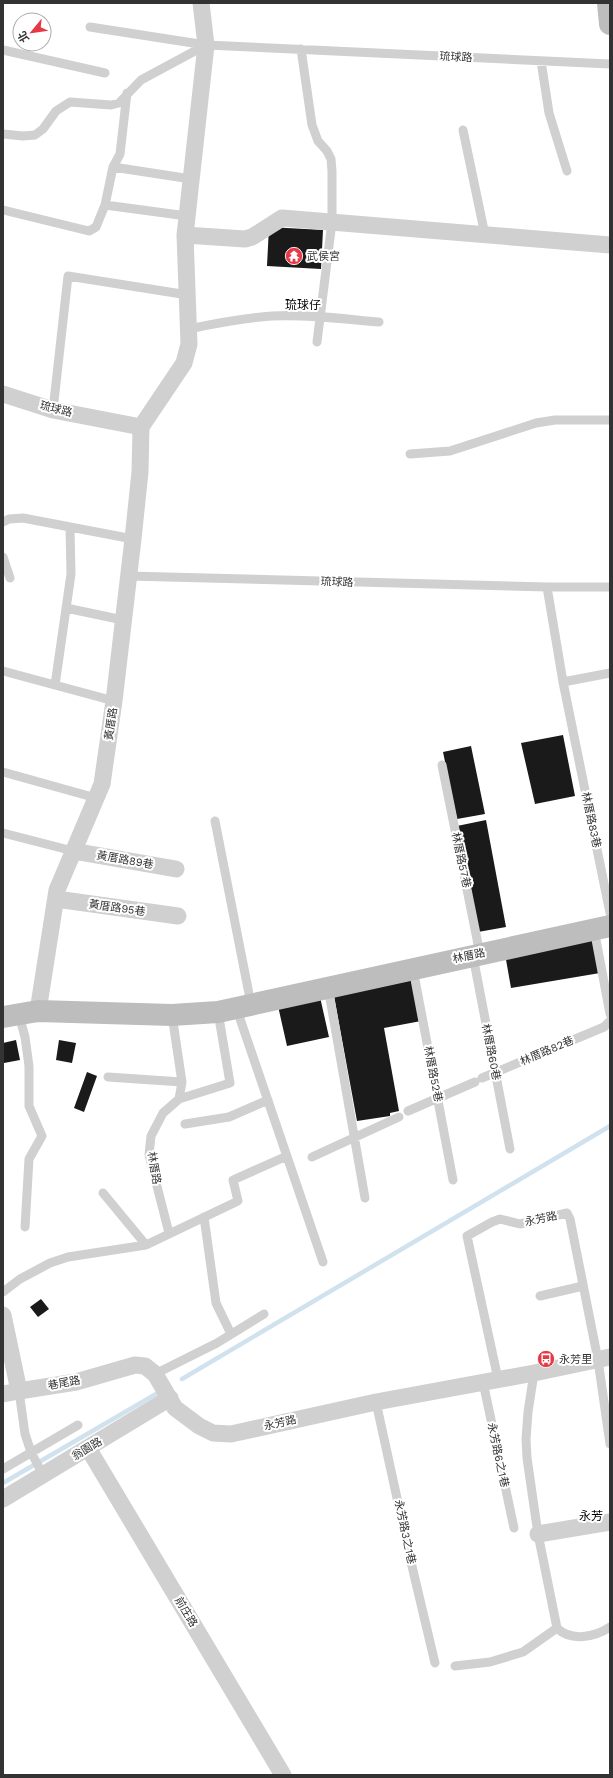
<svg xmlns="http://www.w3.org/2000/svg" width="613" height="1778" viewBox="0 0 613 1778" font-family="'Work Sans','Noto Sans TC',sans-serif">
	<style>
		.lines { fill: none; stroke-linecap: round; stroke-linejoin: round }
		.stream { stroke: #cfe2ee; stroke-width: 4.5 }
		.building { fill: #1a1a1a }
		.lane { stroke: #d0d0d0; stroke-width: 9 }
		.street { stroke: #d0d0d0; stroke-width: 17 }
		.secondary { stroke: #bdbdbd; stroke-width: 22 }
		.labels { text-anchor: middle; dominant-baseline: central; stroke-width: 4; stroke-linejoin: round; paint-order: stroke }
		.street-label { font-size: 11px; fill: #333; stroke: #fff }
		.poi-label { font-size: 11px; fill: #333; stroke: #fff; text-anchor: start }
		.neighbourhood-label { font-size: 12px; fill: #000; stroke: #fff }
	</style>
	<rect width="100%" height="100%" fill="#fff"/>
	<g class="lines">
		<path class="stream" d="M182,1379l428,-253
			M3,1483l153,-89"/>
	</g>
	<path class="building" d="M269,227l54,3 -2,39 -54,-3z
		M563,735l12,61 -40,8 -14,-61z
		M471,746l14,68 -28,5 -14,-67z
		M486,820l20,107 -28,5 -21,-106z
		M594,938l6,35 -89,15 -6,-34z
		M413,980l8,41 -37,7 15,83 -9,2v3l-33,5 -23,-125z
		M320,997l9,40 -42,9 -9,-40z
		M16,1040l4,20 -16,3 -1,-20z
		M59,1040l17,3 -4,20 -16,-3z
		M87,1072l10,4 -13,36 -10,-4z
		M41,1299l8,10 -11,8 -8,-10z"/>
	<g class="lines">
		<path class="lane" d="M90,27l116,18 404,19
			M301,49l11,76 6,16 9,10 4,8 1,12v51l-15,120
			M3,50l102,23
			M541,61l8,52 18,58
			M463,130l22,105
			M3,134l20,2 12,-1 8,-6 13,-18 14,-9 41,3 8,-2 22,-23 65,-35
			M113,167l78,12
			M105,205l82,11
			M3,210l86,21 7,-4 9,-22 8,-38 7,-13 7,-61
			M189,329c28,-6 55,-11 83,-13 35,-2 72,3 107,6
			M53,410l15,-134 120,19
			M410,454l40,-3 86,-28 19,-3h55
			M3,522l6,-3 14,-1 110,21
			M3,557l7,21
			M128,576l419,11h63
			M547,587l16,95 47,231
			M66,608l57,12
			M3,671l111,30
			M563,682l47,-9
			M55,685l16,-111 -1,-47
			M442,765l38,189
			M3,772l93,26
			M215,821l36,183
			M3,833l70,18
			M594,929l16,85
			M473,956l37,193
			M413,969l40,211
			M328,987l37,211
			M236,1007l87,255
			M19,1015l6,22 4,29v40l13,30 -13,23 -4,68
			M108,1077l74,5
			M482,1078l122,-51 6,-6
			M179,1099l51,-16 -12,-71
			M408,1111l67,-29
			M185,1124l44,-7 39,-17
			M312,1157l87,-40
			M103,1193l43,52
			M204,1217l12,86 15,31
			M169,1233l-20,-78 2,-19 12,-23 16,-14 3,-17 -10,-67
			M3,1292l17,-13 30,-16 18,-6 78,-12 92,-44 -5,-21 54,-24
			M540,1296l43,-10
			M534,1373l-6,39 -2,27 1,19 11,76 19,94c14,14 38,9 53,-1
			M155,1374l62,-31 47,-29
			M498,1379l-31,-143 25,-14 8,-3 20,5 47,-11 3,6 28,141 12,84
			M483,1382l31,146
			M19,1391l6,43 6,18 12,23
			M376,1402l35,160 24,101
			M3,1469l75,-44
			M455,1666l35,-4 33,-10 34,-24"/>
		<path class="street" d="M185,235l60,4 7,-2 30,-19 328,27
			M3,394l50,16 88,17
			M141,427l43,-64 5,-19 -4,-109 21,-190 -5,-42
			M73,851l103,18
			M56,899l122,17
			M38,1011l19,-121 45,-106 12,-83 19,-162 7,-67 1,-45
			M3,1315l16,76 57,-9 59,-17 10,1 10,8 20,34 24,18 14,7 18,1 145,-32 158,-29 76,-16
			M3,1394l16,-3
			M88,1448l195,327
			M3,1499l167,-101
			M538,1534l72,-12"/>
		<path class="secondary" d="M608,3l2,21
			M3,1017l35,-6 134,4 46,-3 392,-86"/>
	</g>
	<defs>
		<symbol id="temple-disc" viewBox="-11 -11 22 22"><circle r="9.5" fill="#e63946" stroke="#fff"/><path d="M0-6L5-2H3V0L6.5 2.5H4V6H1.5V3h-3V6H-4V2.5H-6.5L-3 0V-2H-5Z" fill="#fff"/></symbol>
		<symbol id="bus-disc" viewBox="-11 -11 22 22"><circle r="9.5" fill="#e63946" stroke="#fff"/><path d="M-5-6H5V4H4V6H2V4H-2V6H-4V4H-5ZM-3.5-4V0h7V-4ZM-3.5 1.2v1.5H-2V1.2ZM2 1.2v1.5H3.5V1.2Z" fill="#fff"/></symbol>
	</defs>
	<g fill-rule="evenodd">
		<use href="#temple-disc" x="284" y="246" width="20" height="20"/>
		<use href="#bus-disc" x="536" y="1349" width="20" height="20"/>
	</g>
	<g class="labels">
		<g class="street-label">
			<text transform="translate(456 57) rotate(3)">琉球路</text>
			<text transform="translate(56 409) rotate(14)">琉球路</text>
			<text transform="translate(337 582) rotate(2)">琉球路</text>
			<text transform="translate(111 724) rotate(-82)">黃厝路</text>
			<text transform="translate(591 820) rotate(78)">林厝路83巷</text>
			<text transform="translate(125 860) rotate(10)">黃厝路89巷</text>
			<text transform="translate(461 860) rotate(78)">林厝路57巷</text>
			<text transform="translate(117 908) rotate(8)">黃厝路95巷</text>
			<text transform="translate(469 956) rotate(-12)">林厝路</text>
			<text transform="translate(547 1051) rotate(-23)">林厝路82巷</text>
			<text transform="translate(491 1052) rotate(79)">林厝路60巷</text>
			<text transform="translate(433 1074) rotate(79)">林厝路52巷</text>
			<text transform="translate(154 1168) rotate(80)">林厝路</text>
			<text transform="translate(541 1219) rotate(-12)">永芳路</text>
			<text transform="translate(64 1383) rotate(-11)">巷尾路</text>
			<text transform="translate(280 1423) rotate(-13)">永芳路</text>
			<text transform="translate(87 1449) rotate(-31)">翁園路</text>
			<text transform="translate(498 1455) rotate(78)">永芳路6之1巷</text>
			<text transform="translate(405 1532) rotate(78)">永芳路3之1巷</text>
			<text transform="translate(186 1612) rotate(59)">前庄路</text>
		</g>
		<g class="poi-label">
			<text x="307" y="256">武侯宮</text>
			<text x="559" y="1359">永芳里</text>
		</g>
		<g class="neighbourhood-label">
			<text x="303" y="305">琉球仔</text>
			<text x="591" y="1516">永芳</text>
		</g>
	</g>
	<rect width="613" height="1778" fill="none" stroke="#333333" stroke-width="8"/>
	<g transform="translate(32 32) rotate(241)"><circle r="19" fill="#ffffff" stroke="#adadad"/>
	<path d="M0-3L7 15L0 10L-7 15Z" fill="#e63946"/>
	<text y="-6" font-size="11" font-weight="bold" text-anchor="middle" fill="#333333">北</text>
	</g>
</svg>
